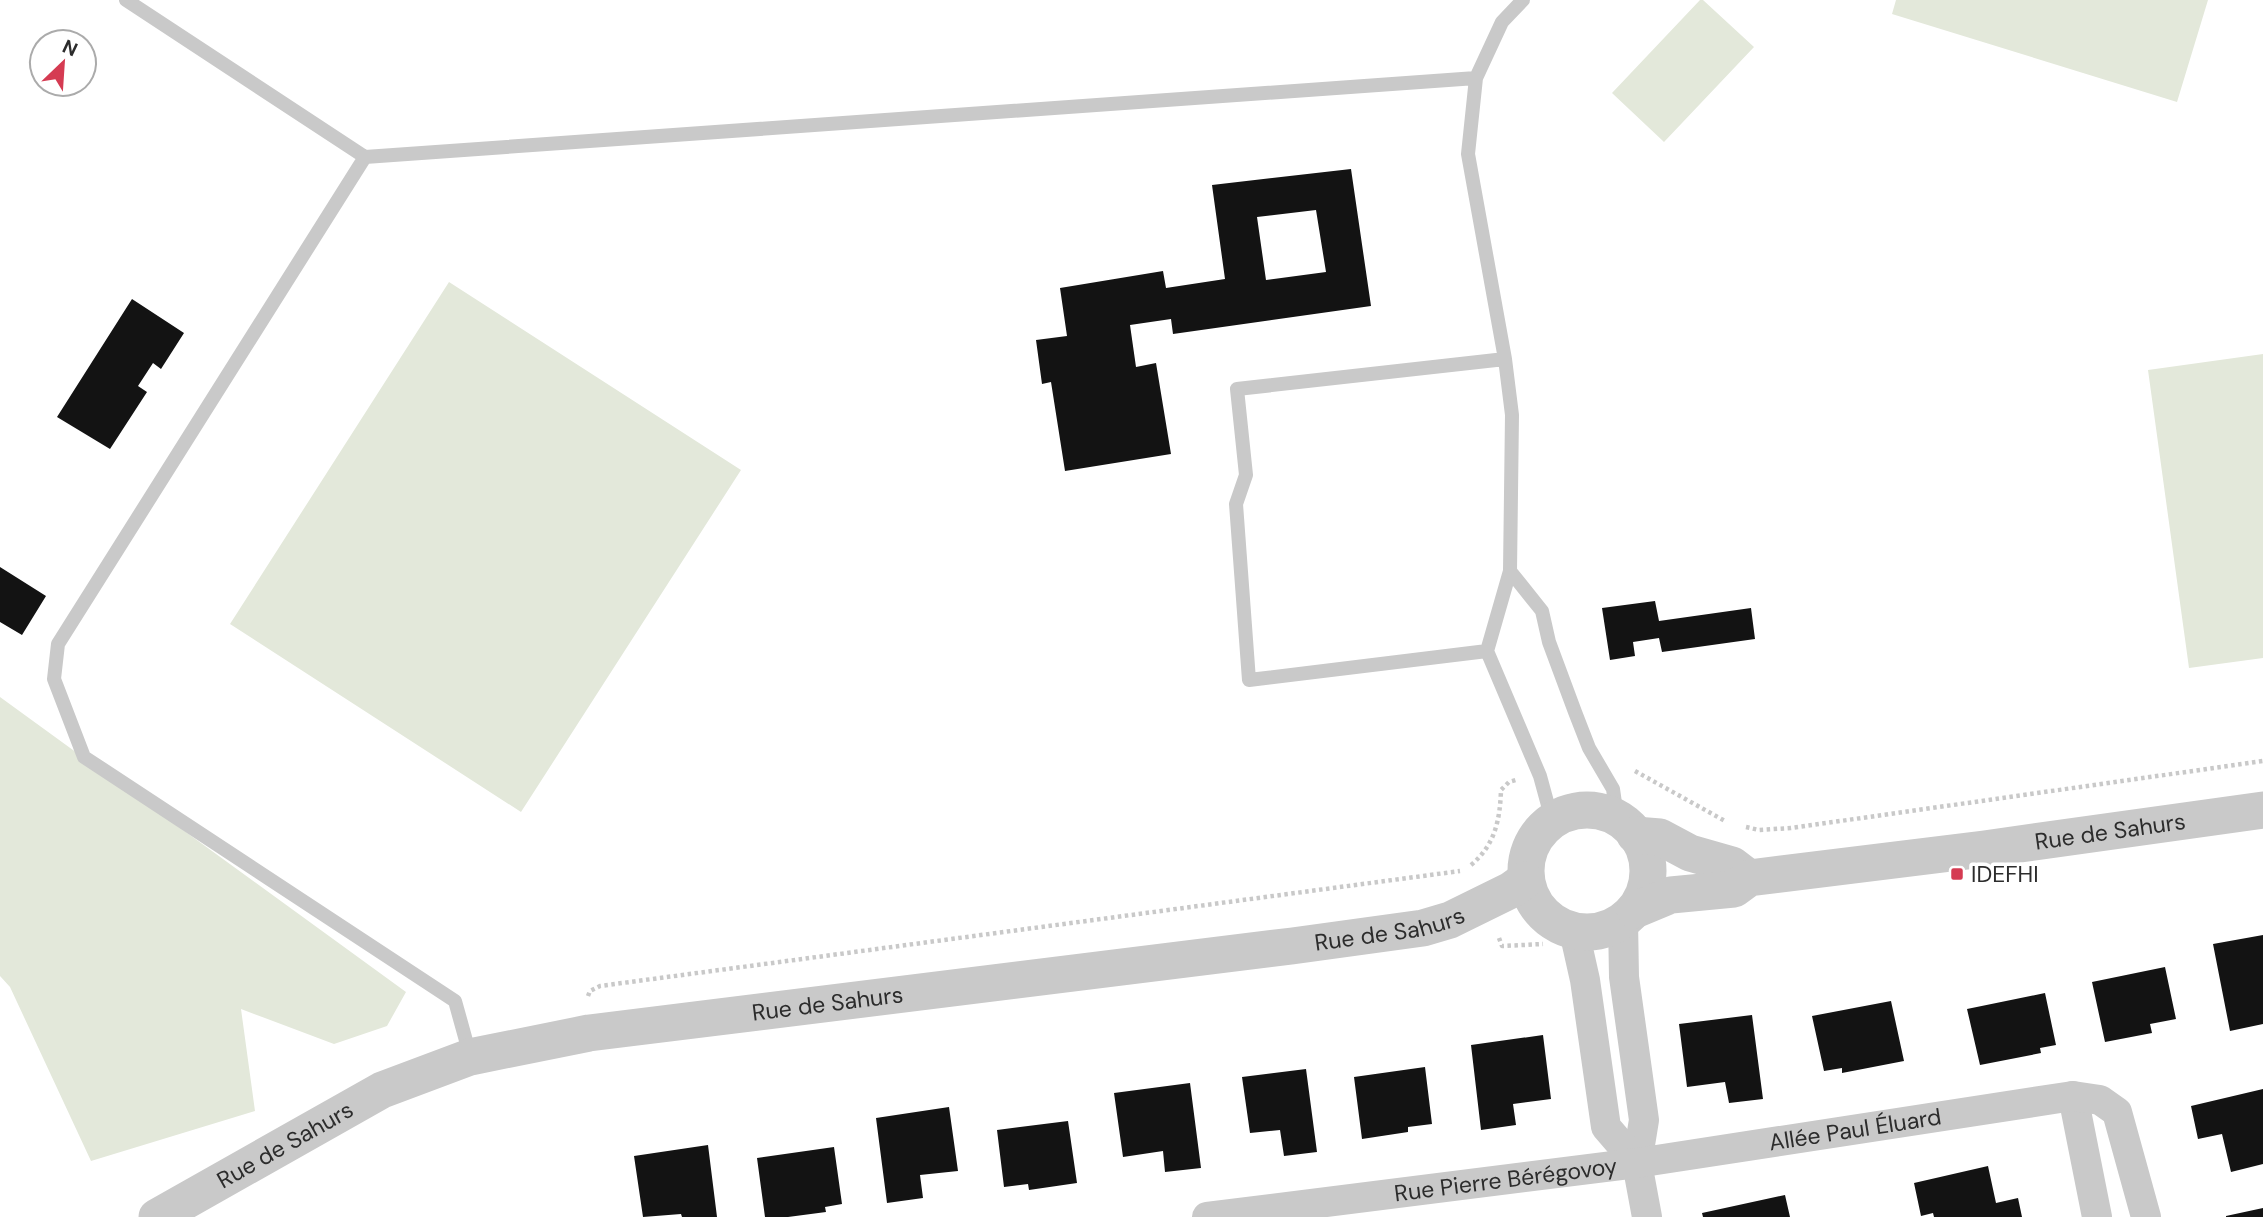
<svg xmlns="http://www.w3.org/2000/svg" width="2263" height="1217" viewBox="0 0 2263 1217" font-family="'DM Sans',sans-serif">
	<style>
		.green { fill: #e3e8da }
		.building { fill: #131313; fill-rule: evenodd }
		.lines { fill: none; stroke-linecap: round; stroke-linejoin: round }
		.path { stroke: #c9c9c9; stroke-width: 4.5; stroke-dasharray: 3.5 3.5; stroke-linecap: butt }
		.service { stroke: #c9c9c9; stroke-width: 14 }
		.minor { stroke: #c9c9c9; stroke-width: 30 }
		.tertiary { stroke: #c9c9c9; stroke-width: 37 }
		.poi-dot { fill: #d53b52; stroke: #fff; stroke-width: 2.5 }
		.labels { text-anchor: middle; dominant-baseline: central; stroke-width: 7; stroke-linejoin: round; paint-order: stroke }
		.street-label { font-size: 23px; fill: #2c2c2c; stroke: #fff }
		.poi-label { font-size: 23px; fill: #2c2c2c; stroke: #fff; text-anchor: start }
	</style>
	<rect width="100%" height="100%" fill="#fff"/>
	<path class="green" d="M1700,0h3l51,47 -90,95 -52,-49z
		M1896,0h312l-31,102 -285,-88z
		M449,282l292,188 -220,342 -291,-188z
		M2263,354v304l-74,10 -41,-298z
		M0,697l406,295 -19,34 -53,18 -93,-35 14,102 -164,50 -81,-174 -10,-11z"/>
	<path class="building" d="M1351,169l20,137 -198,28 -2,-15 -41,6 6,42 20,-4 15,91 -106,17 -14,-89 -9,2 -6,-44 31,-4 -7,-48 103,-17 3,17 59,-9 -13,-94zM1316,210l10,62 -60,8 -9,-63z
		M132,299l52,34 -23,36 -8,-6 -15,23 9,6 -37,57 -53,-32z
		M0,567l46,29 -24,39 -22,-13z
		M1655,601l4,20 92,-13 4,31 -93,13 -3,-14 -26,4 2,14 -25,4 -8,-52z
		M2263,935v89l-33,7 -17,-87z
		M2165,967l11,52 -26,5 2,9 -47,9 -13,-60z
		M2045,993l11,52 -16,3 1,5 -61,12 -13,-56z
		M1891,1001l13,60 -62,12v-5l-18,3 -12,-55z
		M1752,1015l11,84 -34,4 -4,-21 -38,5 -8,-63z
		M1543,1035l8,64 -38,5 3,21 -35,5 -10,-85z
		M1425,1067l7,57 -24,3v5l-46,7 -8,-62z
		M1306,1069l11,83 -33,4 -4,-26 -30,3 -8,-56z
		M1190,1083l11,85 -36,4 -2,-21 -40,6 -9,-64z
		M2263,1089v75l-32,8 -9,-38 -24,5 -7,-33z
		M949,1107l9,64 -38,4 3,23 -36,5 -11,-85z
		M1068,1121l9,62 -48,7 -1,-6 -24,3 -7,-57z
		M708,1145l9,72h-35l-1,-3 -38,3 -9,-61z
		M834,1147l8,57 -17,3 1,5 -38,5h-23l-8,-59z
		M1988,1166l8,37 22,-5 4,19h-88l-1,-4 -12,3 -7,-33z
		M1785,1195l5,22h-87l-1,-4z
		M2263,1208v9h-37v-1z"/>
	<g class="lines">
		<path class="path" d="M1635,771l90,50
			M1746,827l13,3 32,-2 472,-67
			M1471,865c24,-20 29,-45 30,-75l8,-8 7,-2
			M1499,938l3,8 41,-2
			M588,996l2,-5 10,-5 860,-115"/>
		<path class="service" d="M126,0l239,157
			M1523,0l-21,22 -26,56 -8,76 37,205 7,56 -2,156 -23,80 53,125 12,44
			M1510,571l32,40 7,31 26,70 14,36 24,41 4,28
			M1487,651l-238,29 -13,-176 10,-29 -9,-86 268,-30
			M470,1055l-15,-54 -371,-244 -30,-78 4,-35 307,-487 1111,-79"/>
		<g class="minor">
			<path d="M1623,921l1,56 20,143 -7,43 10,54"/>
			<path d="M1574,931l11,49 21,147 31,36"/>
			<path d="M2073,1096l24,121"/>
			<path id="s1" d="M1207,1217l430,-54 436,-67 27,4 17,12 29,105"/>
		</g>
		<g class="tertiary">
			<circle cx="1587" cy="871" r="61"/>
			<path d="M1635,835l25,2 30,16 42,12 17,13"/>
			<path id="s2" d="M1635,910l36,-15 63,-6 15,-11 235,-29 279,-39"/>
			<path id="s3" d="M157,1217l225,-127 88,-33 119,-24 703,-87 131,-18 27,-8 61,-30 14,-10"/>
		</g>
	</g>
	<rect class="poi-dot" x="1950" y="867" width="14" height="14" rx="3.5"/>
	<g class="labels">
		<g class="street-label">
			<text stroke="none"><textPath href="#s2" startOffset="485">Rue de Sahurs</textPath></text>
			<text stroke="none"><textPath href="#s3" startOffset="1281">Rue de Sahurs</textPath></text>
			<text stroke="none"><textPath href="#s3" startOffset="714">Rue de Sahurs</textPath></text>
			<text stroke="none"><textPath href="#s1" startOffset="654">Allée Paul Éluard</textPath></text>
			<text stroke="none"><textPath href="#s3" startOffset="147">Rue de Sahurs</textPath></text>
			<text stroke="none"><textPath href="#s1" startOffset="301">Rue Pierre Bérégovoy</textPath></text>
		</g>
		<g class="poi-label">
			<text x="1971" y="874">IDEFHI</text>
		</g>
	</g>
	<g transform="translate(63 63) rotate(25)"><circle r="33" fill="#ffffff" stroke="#ababab" stroke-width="2"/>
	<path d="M0-5L12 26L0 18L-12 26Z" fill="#d53b52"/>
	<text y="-10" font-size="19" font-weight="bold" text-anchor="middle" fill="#2c2c2c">N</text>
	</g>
</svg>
